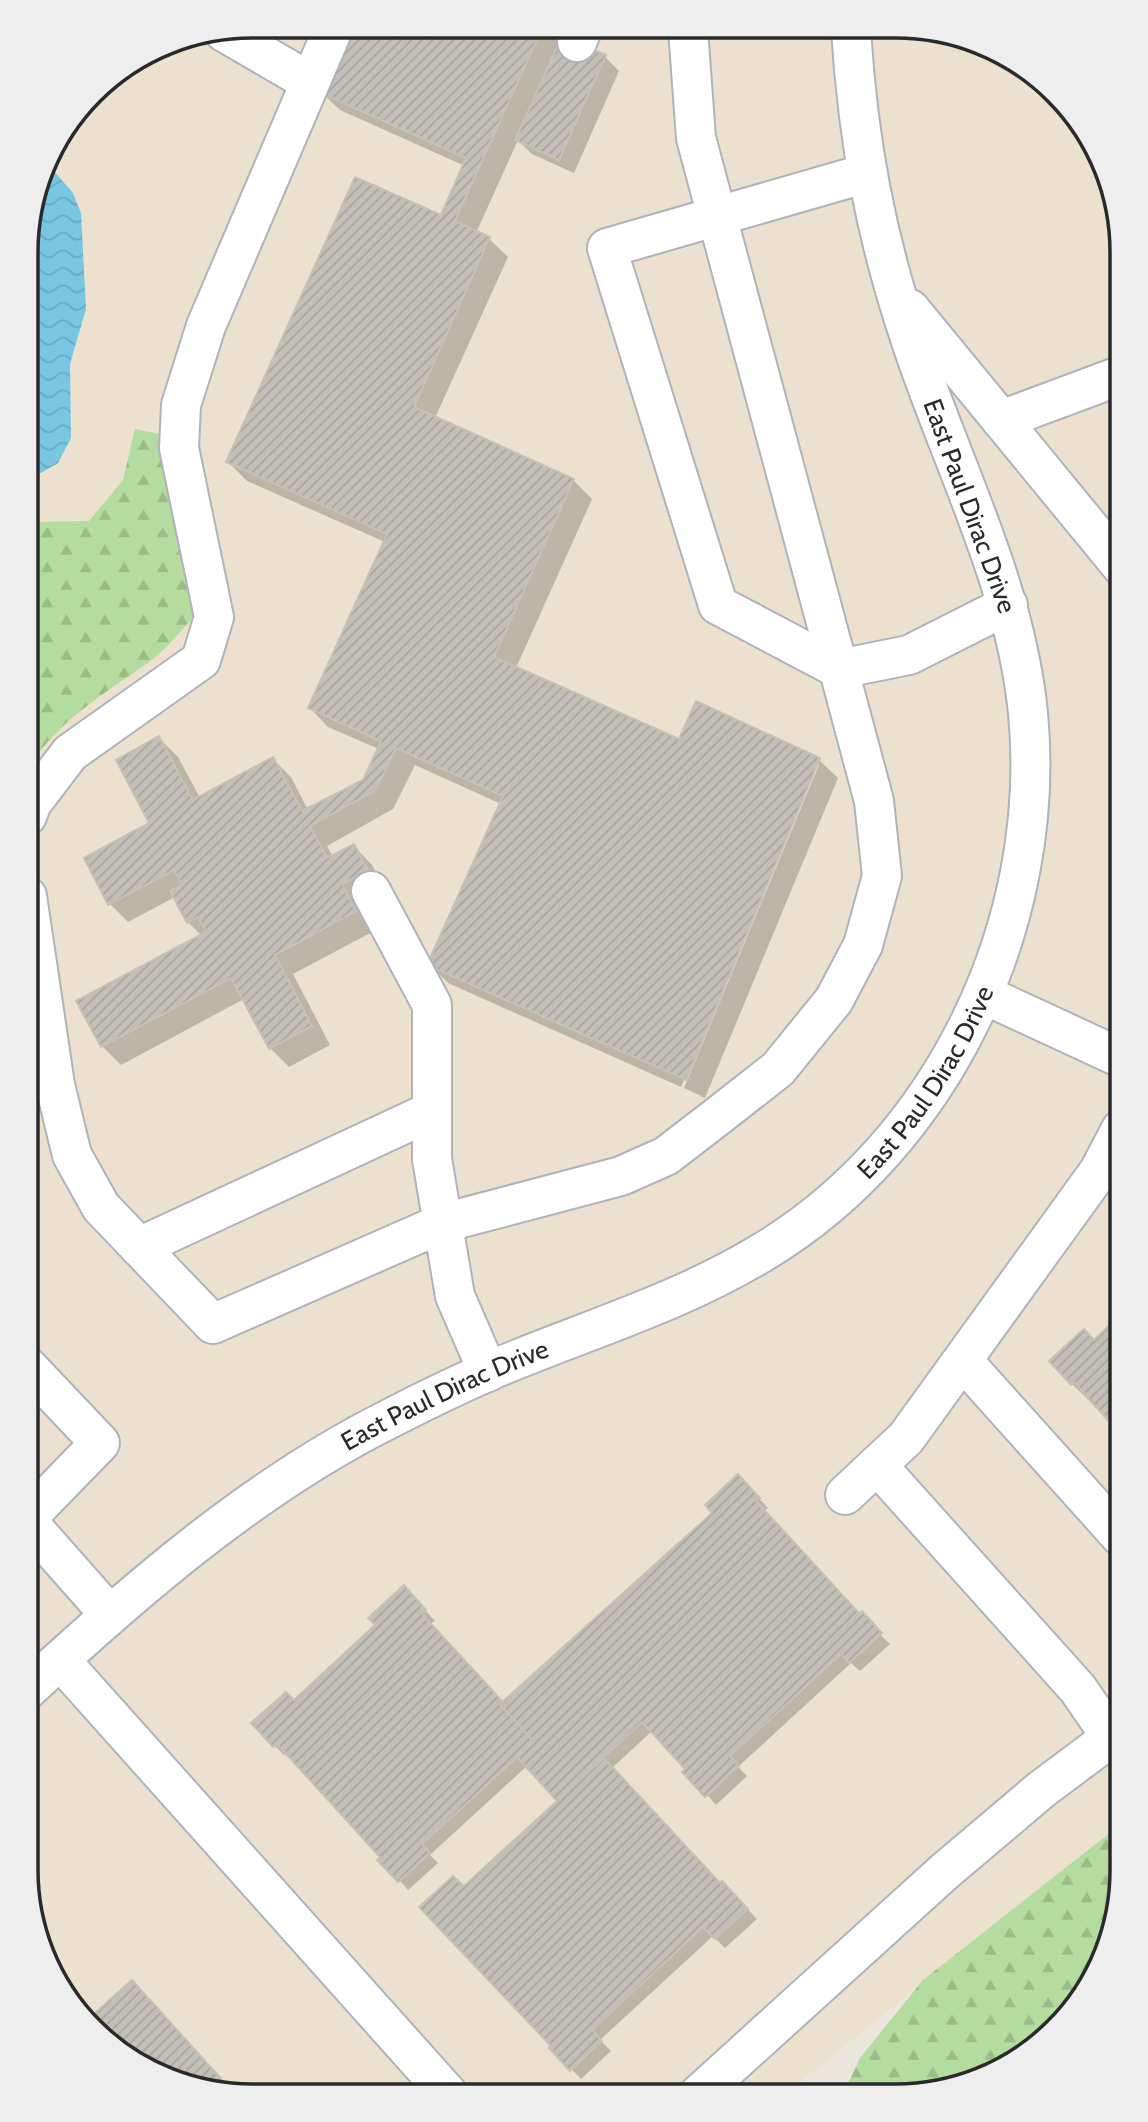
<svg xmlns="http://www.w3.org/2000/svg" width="1148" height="2122" viewBox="0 0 1148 2122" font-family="Cabin,sans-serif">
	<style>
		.education { fill: #ebe1ce }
		.forest { fill: url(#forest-firs) }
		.water { fill: url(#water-waves) }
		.shadow { fill: #0003 }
		.building { fill: url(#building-hatch); stroke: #c6c0b7; stroke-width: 2 }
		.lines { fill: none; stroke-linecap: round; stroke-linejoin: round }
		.minor-casing { stroke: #b0b3bc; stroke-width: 42 }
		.minor { stroke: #fff; stroke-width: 38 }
		.labels { text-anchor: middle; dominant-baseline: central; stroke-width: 5; stroke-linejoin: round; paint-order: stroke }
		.street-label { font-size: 26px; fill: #2a2a2a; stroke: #fff }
		.rim { fill: none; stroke: #2a2a2a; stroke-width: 3.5 }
	</style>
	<defs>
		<pattern id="forest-firs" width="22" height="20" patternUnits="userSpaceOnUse" patternTransform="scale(1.75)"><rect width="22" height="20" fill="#b3dc9e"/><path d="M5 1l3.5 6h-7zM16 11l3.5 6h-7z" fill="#9abd88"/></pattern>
		<pattern id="water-waves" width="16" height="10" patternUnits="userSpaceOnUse" patternTransform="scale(1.75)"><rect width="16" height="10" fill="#79c6e3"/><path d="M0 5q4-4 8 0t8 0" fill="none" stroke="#69aac3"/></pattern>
		<pattern id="building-hatch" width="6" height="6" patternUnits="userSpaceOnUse" patternTransform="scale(1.75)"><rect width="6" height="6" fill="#c3bfb8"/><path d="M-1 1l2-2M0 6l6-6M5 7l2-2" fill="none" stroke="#a8a49e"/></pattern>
	</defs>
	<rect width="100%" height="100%" fill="#eae5dd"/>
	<path class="education" d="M253,26l686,5 105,51 66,98 12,73 -1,1570 -337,272 -561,-1 -108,-45 -50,-54 -27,-53 -12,-73 2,-1645 22,-72 53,-69 63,-40z"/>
	<path class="forest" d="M135,429l25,5 31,133 4,49c-15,15 -29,34 -46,46 -44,31 -93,60 -121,107v-247l61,-1 34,-41z
		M1121,1824v61l-16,71 -30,51 -42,42 -65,35 -73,12h-46l-4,-6 15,-32 63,-78z"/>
	<path class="water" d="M47,163l26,30 8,20 5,96 -16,55 1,74 -13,25 -19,11 -11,2v-252z"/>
	<path class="shadow" d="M349,27l220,1 -5,11 41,18 14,14 -45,102 -42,-19 -14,-14 -42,93 13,6 19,18 -73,161 138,62 19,19 -76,169 164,74 17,-39 122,57 19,18 -133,320 -21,-10 135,-323h-4l-134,322 -233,-104 -19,-19 72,-160 -86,-39 -22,44 -66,37 6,11 21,-11 18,19 13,24 -11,42 -81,43 37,71 -41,22 -19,-19 -26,-49 -123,66 -19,-19 100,-110 -14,-14 -13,-25 -47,25 -18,-18 42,-80 7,-86 19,19 22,41 73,-39 18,18 17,33 56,-29 15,-32 -51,-22 -18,-19 75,-166 -138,-61 -19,-19 214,-244 23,-52 -125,-56 -19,-18z
		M1121,1317v115l-49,-48 22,-42z
		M747,1486l21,22 -4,3 96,104 30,29 -30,27 -9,-8 -113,104 9,9 -31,29 -64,-74 -40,37 108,117 2,-2 35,36 -32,29 -12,-12 -113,104 11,11 -30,28 -30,-31 2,-3 -89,-156 96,-88 -33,-35 -97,89 8,8 -30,27 -121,-137 -3,2 -9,-9 19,-44 119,-105 22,24 -5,3 73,80z"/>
	<path class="building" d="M347,27l195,1 -87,193 35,16 -76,170 160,72 -80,178 185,82 17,-38 124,57 -134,322 -259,-115 76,-169 -107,-48 -21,43 -65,35 17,32 27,-14 14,26 -26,14 14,27 -81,44 37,71 -43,23 -38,-71 -130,69 -25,-46 130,-69 -8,-15 -11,6 -17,-32 12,-6 -8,-15 -66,35 -24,-47 65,-35 -33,-63 43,-24 34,64 80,-43 29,54 61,-31 18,-39 -73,-33 79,-174 -161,-72 129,-285 86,38 25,-57 -147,-66z
		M562,36l44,19 -47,105 -44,-20z
		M1121,1314v121l-47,-53 -3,3 -22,-24 35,-32 10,11z
		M738,1474l22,24 -4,3 103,112 3,-2 20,22 -33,30 -8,-9 -111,102 9,10 -34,31 -23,-25 3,-3 -43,-47 -85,79 -40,-44 17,-15 -34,-38 212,-191 -7,-8z
		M404,1585l22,25 -4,4 81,88 -3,2 34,38 -112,102 8,9 -32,29 -21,-22 3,-3 -103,-113 -4,3 -22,-24 35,-31 8,8 81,-75 -7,-7z
		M604,1758l116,125 2,-2 26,28 -33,30 -12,-12 -111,103 10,11 -32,30 -21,-23 1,-3 -131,-138 34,-31 11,10z
		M132,1980l55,61 48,53h-12l-108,-45 -28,-29z"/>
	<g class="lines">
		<defs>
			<g id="minor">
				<path d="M224,32l86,50"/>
				<path d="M577,42l6,-14"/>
				<path d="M867,173l-260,75 111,357 121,64 70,-14 99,-50"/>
				<path d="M910,309l212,258"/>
				<path d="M1001,420l121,-45"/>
				<path d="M27,816l5,-13 38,-50 131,-93 13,-43 -35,-169 2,-43 25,-79 128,-299"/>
				<path d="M371,891l61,114v154l23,137 33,76"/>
				<path d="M27,896l28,189 17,70 29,52 112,117 230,-101 178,-47 45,-20 52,-40 60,-47 56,-69 29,-55 19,-69 -8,-75 -178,-663 -8,-109"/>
				<path d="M985,995l136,63"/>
				<path d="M139,1247l293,-136"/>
				<path d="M963,1361l158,176"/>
				<path d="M877,1465l201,224 33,48"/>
				<path d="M845,1495l61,-57 193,-267 22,-42"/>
				<path d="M27,1518l73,-75 -73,-77"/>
				<path d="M27,1521l83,94"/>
				<path d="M60,1660l388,434"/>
				<path id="s1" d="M26,1691c110,-102 229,-205 363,-272 33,-17 66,-33 100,-48 91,-39 189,-67 274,-119 181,-109 285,-330 265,-539 -13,-130 -75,-246 -116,-369 -36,-106 -54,-202 -61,-314"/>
				<path d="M698,2095l246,-223 98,-83 79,-59"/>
			</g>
		</defs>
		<use href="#minor" class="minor-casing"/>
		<use href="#minor" class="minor"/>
	</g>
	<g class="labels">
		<g class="street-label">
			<text transform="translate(970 506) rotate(70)">East Paul Dirac Drive</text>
			<text stroke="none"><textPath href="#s1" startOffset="1104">East Paul Dirac Drive</textPath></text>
			<text stroke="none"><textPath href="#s1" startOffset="516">East Paul Dirac Drive</textPath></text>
		</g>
	</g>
	<path d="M0 0H1148V2122H0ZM252 38H896A214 214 0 0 1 1110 252V1870A214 214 0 0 1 896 2084H252A214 214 0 0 1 38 1870V252A214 214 0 0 1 252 38Z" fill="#eee" fill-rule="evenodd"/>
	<path class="rim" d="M252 38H896A214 214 0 0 1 1110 252V1870A214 214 0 0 1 896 2084H252A214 214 0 0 1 38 1870V252A214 214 0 0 1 252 38Z"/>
</svg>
